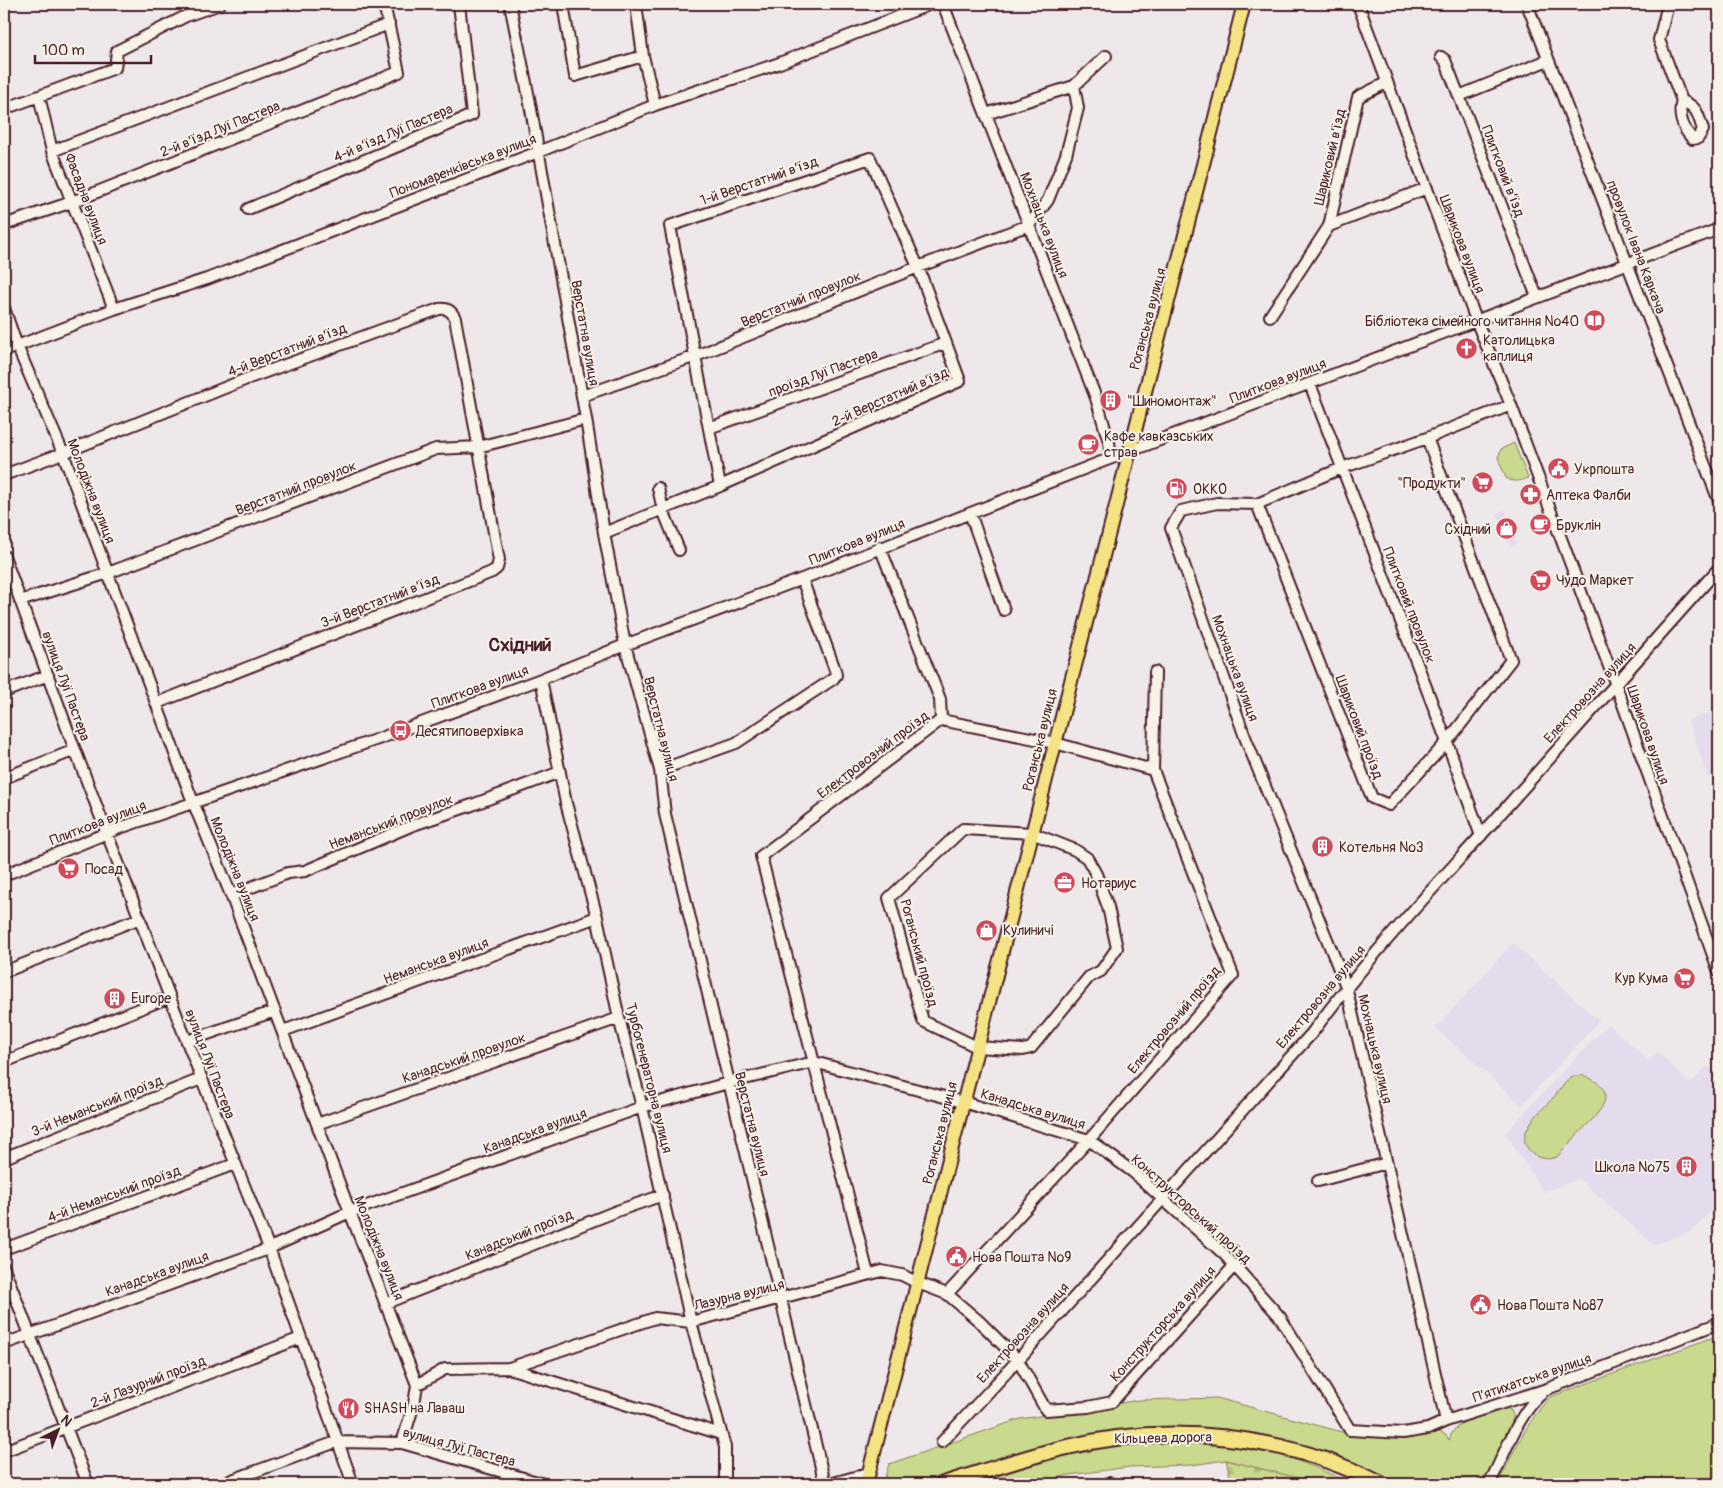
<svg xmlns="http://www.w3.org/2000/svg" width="1723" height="1488" viewBox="0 0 1723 1488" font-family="Pangolin,sans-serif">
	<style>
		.built { fill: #e4dbec }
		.grass { fill: #c9d98d; stroke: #8a7c5c }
		.forest { fill: url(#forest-firs); stroke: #8a7c5c }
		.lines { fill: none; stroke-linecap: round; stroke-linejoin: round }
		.minor-casing { stroke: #4a1f2b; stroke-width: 14 }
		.major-casing { stroke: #4a1f2b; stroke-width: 16 }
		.highway-casing { stroke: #4a1f2b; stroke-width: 18 }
		.minor { stroke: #f7f3e8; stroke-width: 10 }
		.major { stroke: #f4e382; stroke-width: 12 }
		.highway { stroke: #f4e382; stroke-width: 14 }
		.labels { text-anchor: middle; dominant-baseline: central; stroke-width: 4; stroke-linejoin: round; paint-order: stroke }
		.street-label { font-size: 14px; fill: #4a1f2b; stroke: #f7f3e8 }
		.poi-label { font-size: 14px; fill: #4a1f2b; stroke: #f7f3e8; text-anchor: start }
		.district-label { font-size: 19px; font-weight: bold; fill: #4a1f2b; stroke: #f7f3e8 }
	</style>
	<defs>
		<pattern id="forest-firs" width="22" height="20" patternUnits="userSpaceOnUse" patternTransform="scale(1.25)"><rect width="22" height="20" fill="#c9d98d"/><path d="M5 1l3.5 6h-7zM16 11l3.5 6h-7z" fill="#aeba7a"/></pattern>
	</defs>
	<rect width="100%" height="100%" fill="#eee8ea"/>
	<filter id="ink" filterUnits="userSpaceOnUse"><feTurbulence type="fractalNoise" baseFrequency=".02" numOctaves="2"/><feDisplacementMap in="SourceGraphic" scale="10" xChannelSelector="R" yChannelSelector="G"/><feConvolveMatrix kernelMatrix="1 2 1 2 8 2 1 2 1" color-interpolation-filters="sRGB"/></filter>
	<g filter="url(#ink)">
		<path class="built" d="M1505,510l12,34 -7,3 -13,-34z
			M1719,710v63l-11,4 -20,-57z
			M1513,943l86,78 -77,84 -86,-77z
			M1608,1024l41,37 9,-9 32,32 18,-18 11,10v128l-27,27 -38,14 -75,-66 -35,13 -39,-59z"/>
		<path class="grass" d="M1514,443l14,35c-8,3 -14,5 -22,0l-8,-20 3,-9z
			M1583,1075c36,15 22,32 1,53 -9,9 -18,19 -27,29 -9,3 -15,2 -22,-2 -27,-17 6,-44 18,-57 5,-6 12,-16 18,-20 3,-2 9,-2 12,-3z
			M1719,1335v149h-221c14,-29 29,-63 52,-87z
			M1217,1398l125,34h98l6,3 3,5c5,-21 37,-26 56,-32l6,2 2,5v7l-27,62h-46l-6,-6 -5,6h-37l-33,-15 -178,-41 -199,39 -55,17h-44l6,-20 131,-45 119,-19z
			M1161,1442c31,1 62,0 92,6 36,7 68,22 101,36h-72l-1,-9 -55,-15 -34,5 -62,2 -61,8 -40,9h-61c37,-12 74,-24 112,-33 27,-6 54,-6 81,-9z"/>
		<path class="forest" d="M1226,1460l96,24h-90z"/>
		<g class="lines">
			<defs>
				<path id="minor" d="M510,4l19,94 57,321 18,114 21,112 35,125 5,44 160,670
					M563,4l12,72 68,-20
					M636,4l7,52 12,49
					M943,4l153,394 13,44 2,16
					M1358,4l118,316 35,85 105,280 103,287
					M1527,4l192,497
					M1668,4l-9,36 23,61c-4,13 0,28 11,38l5,-1 5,-8c-5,-15 -5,-23 -21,-29
					M1441,57l4,3 92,237
					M39,96l13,55 62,158
					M1459,96l89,-36
					M4,109l111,-41 2,-17 69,-35 34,-12
					M986,114l88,-28
					M52,151l337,-127
					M870,158l48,109 42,114 -240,105 -50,-260z
					M248,209l224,-94 -13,-111
					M4,225l68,-23 327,-130 -15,-68
					M1329,226l98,-38
					M4,308l13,38 46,107 130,349 38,93 119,317 67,173 -3,19 -12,39
					M1270,316l59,-90 29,-129 28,-14
					M4,351l110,-42 93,-30 331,-127 117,-47 122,-41 154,-60
					M1310,384l137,358 34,94
					M582,396l114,-40 222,-89 111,-42 19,-25 18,-45 12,-47 -4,-22 32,-30
					M709,428l237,-85
					M1427,438l84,222 -64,82 -58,63 -17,-7 -115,-294 85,-36 85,-30 84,-33
					M4,475l59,-22 186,-75 190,-69c8,-1 12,1 16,9l44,242 -2,8 -5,4 -335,131
					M658,488l5,22 16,40
					M1257,504l-40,-1 -36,8 -10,17 74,209 101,249 100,435
					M970,513l34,97
					M604,533l116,-47
					M880,547l60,152 1,21
					M4,556l71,194 107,279 87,219 84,236
					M20,601l88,-28 328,-124 42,-2 108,-28
					M541,679l25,124 31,114 22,101 23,89 49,215 34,125v37
					M4,692l44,-17
					M660,770l76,-27 97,-64 3,-4 -1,-5 -33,-91
					M1153,770l2,-98
					M4,778l71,-28
					M963,829l69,4 43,17 12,8 9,16 12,33 9,41 -16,23 -12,6 -58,71 -8,2 -46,-3 -54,-26 -34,-123z
					M4,875l113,-46 261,-90 163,-60 84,-34 177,-66 294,-115 623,-235
					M231,895l57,-22 17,-2 108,-46 59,-20 88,-33
					M4,972l136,-54
					M283,1031l314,-114
					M187,1041l88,-30
					M4,1062l166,-65
					M317,1124l302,-106
					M4,1158l197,-79
					M1318,1181l69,-18
					M4,1249l231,-85
					M4,1268l84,216
					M868,1274l-107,-418 180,-136 114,23 98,27 80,205 -144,165 -142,154
					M386,1303l231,-92 46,-16
					M4,1344l259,-93 87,-39 292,-105 86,-24 86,-21 149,40 126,38 44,32 92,83 55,62 70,113 53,3 25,-4 18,-8 101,-32 172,-66
					M509,1368l212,66
					M417,1385l28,-16 64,-1 146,-50 36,4 191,-51 20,4 16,8 29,11 32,27 39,39 28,50 42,-3 24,-5 123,-137
					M942,1442l76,-82 294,-327c55,-75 119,-142 182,-212 75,-84 150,-169 225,-253
					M4,1451l297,-113
					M1110,1483v1
					M221,1484l115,-42 66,1 142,41
					M830,1484l39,-11
					M1489,1484c17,-31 26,-66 53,-91"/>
				<path id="major" d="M866,1484l378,-1480"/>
				<path id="highway" d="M943,1484c40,-12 79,-26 120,-36 106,-26 221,-14 318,36"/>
			</defs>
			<use href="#minor" class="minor-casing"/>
			<use href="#major" class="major-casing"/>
			<use href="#highway" class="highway-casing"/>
			<use href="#minor" class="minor"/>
			<use href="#major" class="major"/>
			<use href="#highway" class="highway"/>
		</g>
	</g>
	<defs>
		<symbol id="library-disc" viewBox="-11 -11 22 22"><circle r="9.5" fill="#d1495b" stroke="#f7f3e8"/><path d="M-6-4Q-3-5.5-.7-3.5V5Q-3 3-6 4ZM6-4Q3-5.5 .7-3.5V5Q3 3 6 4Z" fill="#fff"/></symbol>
		<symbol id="church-disc" viewBox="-11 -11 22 22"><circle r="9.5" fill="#d1495b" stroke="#f7f3e8"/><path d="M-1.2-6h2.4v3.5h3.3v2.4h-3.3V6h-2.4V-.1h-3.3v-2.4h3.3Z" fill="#fff"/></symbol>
		<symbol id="building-disc" viewBox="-11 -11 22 22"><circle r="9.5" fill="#d1495b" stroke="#f7f3e8"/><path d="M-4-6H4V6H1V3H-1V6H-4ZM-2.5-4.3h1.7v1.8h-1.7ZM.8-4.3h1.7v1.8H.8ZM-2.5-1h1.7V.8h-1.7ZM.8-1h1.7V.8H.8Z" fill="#fff"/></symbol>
		<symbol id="cafe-disc" viewBox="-11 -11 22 22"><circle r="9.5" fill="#d1495b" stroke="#f7f3e8"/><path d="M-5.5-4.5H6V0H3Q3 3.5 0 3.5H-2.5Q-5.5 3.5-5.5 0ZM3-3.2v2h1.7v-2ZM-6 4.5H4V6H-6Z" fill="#fff"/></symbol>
		<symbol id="civic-disc" viewBox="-11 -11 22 22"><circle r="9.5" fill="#d1495b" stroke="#f7f3e8"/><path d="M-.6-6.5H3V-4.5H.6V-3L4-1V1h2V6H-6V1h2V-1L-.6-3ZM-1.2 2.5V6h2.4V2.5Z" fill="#fff"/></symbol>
		<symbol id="supermarket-disc" viewBox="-11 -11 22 22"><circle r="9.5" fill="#d1495b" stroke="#f7f3e8"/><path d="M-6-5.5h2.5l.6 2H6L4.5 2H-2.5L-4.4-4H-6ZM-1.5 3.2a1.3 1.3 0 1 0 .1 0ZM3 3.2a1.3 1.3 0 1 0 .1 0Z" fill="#fff"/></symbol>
		<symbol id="fuel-disc" viewBox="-11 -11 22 22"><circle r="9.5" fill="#d1495b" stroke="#f7f3e8"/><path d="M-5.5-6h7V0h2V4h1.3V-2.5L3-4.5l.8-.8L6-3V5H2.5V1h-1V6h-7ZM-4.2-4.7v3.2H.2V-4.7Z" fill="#fff"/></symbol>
		<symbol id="pharmacy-disc" viewBox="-11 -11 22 22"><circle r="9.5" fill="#d1495b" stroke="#f7f3e8"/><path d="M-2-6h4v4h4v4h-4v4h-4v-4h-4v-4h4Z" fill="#fff"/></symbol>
		<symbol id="shop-disc" viewBox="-11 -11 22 22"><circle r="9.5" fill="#d1495b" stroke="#f7f3e8"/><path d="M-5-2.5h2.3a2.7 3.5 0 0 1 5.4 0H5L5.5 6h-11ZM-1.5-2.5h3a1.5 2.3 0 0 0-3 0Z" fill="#fff"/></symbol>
		<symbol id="bus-disc" viewBox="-11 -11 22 22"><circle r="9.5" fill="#d1495b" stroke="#f7f3e8"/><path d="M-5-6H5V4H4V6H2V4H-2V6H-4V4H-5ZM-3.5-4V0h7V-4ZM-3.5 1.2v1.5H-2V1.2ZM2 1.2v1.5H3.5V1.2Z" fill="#fff"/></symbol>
		<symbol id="office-disc" viewBox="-11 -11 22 22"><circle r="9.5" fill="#d1495b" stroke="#f7f3e8"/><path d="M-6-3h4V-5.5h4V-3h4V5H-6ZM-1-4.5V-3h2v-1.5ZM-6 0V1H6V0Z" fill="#fff"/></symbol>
		<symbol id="restaurant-disc" viewBox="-11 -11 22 22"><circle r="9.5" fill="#d1495b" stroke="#f7f3e8"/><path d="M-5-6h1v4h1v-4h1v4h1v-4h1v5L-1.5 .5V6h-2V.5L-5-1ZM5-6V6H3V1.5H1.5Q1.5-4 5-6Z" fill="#fff"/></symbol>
	</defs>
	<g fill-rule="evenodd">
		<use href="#library-disc" x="1582" y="308" width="25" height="25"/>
		<use href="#church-disc" x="1454" y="336" width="25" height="25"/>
		<use href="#building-disc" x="1098" y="388" width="25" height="25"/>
		<use href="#cafe-disc" x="1076" y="432" width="25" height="25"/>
		<use href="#civic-disc" x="1546" y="456" width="25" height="25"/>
		<use href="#supermarket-disc" x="1470" y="470" width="25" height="25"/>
		<use href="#fuel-disc" x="1164" y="476" width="25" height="25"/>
		<use href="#pharmacy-disc" x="1518" y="482" width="25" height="25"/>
		<use href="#cafe-disc" x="1528" y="512" width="25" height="25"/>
		<use href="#shop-disc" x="1494" y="516" width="25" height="25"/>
		<use href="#supermarket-disc" x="1528" y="568" width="25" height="25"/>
		<use href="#bus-disc" x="388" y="718" width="25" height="25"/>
		<use href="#building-disc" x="1310" y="834" width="25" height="25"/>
		<use href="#supermarket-disc" x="56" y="856" width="25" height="25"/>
		<use href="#office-disc" x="1052" y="870" width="25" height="25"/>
		<use href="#shop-disc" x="974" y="918" width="25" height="25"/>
		<use href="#supermarket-disc" x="1672" y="966" width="25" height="25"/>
		<use href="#building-disc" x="102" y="986" width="25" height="25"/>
		<use href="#building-disc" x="1674" y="1154" width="25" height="25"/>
		<use href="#civic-disc" x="944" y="1244" width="25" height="25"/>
		<use href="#civic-disc" x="1468" y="1292" width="25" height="25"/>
		<use href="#restaurant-disc" x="336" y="1396" width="25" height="25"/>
	</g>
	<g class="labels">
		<g class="street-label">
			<text transform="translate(220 129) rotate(-22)">2-й в’їзд Луї Пастера</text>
			<text transform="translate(393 133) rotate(-23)">4-й в’їзд Луї Пастера</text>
			<text transform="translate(1330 157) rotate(-77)">Шариковий в’їзд</text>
			<text transform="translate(463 166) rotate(-21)">Пономаренківська вулиця</text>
			<text transform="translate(1503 171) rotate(69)">Плитковий в’їзд</text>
			<text transform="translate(759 181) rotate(-19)">1-й Верстатний в’їзд</text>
			<text transform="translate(86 199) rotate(69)">Фасадна вулиця</text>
			<text transform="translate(1044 225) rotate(69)">Мохнацька вулиця</text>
			<text transform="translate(1462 244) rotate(69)">Шарикова вулиця</text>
			<text transform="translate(1636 247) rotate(69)">провулок Івана Каркача</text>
			<text transform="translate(801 299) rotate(-22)">Верстатний провулок</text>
			<text transform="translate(1148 319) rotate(-75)">Роганська вулиця</text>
			<text transform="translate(585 333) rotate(80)">Верстатна вулиця</text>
			<text transform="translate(287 350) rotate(-21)">4-й Верстатний в’їзд</text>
			<text transform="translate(823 373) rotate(-20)">проїзд Луї Пастера</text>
			<text transform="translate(1278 381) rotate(-21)">Плиткова вулиця</text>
			<text transform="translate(890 397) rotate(-24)">2-й Верстатний в’їзд</text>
			<text transform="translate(296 488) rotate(-21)">Верстатний провулок</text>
			<text transform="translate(91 491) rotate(69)">Молодіжна вулиця</text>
			<text transform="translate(857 542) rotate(-22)">Плиткова вулиця</text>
			<text transform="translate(380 601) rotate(-21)">3-й Верстатний в’їзд</text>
			<text transform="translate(1409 605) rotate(69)">Плитковий провулок</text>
			<text transform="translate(1235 668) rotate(70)">Мохнацька вулиця</text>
			<text transform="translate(66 686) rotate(70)">вулиця Луї Пастера</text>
			<text transform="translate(480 687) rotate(-20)">Плиткова вулиця</text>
			<text transform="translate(1590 693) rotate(-48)">Електровозна вулиця</text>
			<text transform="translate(1359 727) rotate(69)">Шариковий проїзд</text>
			<text transform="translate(661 729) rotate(76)">Верстатна вулиця</text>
			<text transform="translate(1648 735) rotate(71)">Шарикова вулиця</text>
			<text transform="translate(1040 740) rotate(-76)">Роганська вулиця</text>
			<text transform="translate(873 755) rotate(-37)">Електровозний проїзд</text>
			<text transform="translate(391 822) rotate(-21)">Неманський провулок</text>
			<text transform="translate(98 823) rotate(-21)">Плиткова вулиця</text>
			<text transform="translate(235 869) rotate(68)">Молодіжна вулиця</text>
			<text transform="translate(919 953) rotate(75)">Роганський проїзд</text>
			<text transform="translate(436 961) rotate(-20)">Неманська вулиця</text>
			<text transform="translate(1321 997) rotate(-50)">Електровозна вулиця</text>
			<text transform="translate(1174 1020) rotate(-50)">Електровозний проїзд</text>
			<text transform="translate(1375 1049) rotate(77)">Мохнацька вулиця</text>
			<text transform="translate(464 1058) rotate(-19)">Канадський провулок</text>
			<text transform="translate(210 1064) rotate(69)">вулиця Луї Пастера</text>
			<text transform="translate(649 1078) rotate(76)">Турбогенераторна вулиця</text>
			<text transform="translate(97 1106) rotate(-22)">3-й Неманський проїзд</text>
			<text transform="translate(1033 1109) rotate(17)">Канадська вулиця</text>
			<text transform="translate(752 1124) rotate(76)">Верстатна вулиця</text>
			<text transform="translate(535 1131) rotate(-20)">Канадська вулиця</text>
			<text transform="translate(940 1133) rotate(-76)">Роганська вулиця</text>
			<text transform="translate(114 1194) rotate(-20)">4-й Неманський проїзд</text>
			<text transform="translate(1191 1209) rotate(42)">Конструкторський проїзд</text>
			<text transform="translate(519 1235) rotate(-22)">Канадський проїзд</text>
			<text transform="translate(379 1248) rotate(68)">Молодіжна вулиця</text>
			<text transform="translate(157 1274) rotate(-20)">Канадська вулиця</text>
			<text transform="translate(739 1295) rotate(-14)">Лазурна вулиця</text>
			<text transform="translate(1163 1324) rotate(-48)">Конструкторська вулиця</text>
			<text transform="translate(1023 1333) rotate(-48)">Електровозна вулиця</text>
			<text transform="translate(1532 1378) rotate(-19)">П’ятихатська вулиця</text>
			<text transform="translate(148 1382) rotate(-21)">2-й Лазурний проїзд</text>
			<text transform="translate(1163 1438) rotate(-1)">Кільцева дорога</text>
			<text transform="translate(459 1447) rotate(15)">вулиця Луї Пастера</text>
		</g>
		<g class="poi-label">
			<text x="1579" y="321" text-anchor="end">Бібліотека сімейного читання №40</text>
			<text x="1483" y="340">Католицька<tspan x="1483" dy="16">каплиця</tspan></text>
			<text x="1127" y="401">"Шиномонтаж"</text>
			<text x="1104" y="436">Кафе кавказських<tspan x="1104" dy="16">страв</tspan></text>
			<text x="1574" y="469">Укрпошта</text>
			<text x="1466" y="483" text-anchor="end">"Продукти"</text>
			<text x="1193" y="489">ОККО</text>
			<text x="1546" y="495">Аптека Фалби</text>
			<text x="1556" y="525">Бруклін</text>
			<text x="1491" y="529" text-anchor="end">Східний</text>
			<text x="1556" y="580">Чудо Маркет</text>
			<text x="416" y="731">Десятиповерхівка</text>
			<text x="1339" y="847">Котельня №3</text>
			<text x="85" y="869">Посад</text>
			<text x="1081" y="883">Нотариус</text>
			<text x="1003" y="930">Кулиничі</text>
			<text x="1668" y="978" text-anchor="end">Кур Кума</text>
			<text x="131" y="998">Europe</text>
			<text x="1670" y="1167" text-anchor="end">Школа №75</text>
			<text x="972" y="1257">Нова Пошта №9</text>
			<text x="1497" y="1305">Нова Пошта №87</text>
			<text x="364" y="1408">SHASH на Лаваш</text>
		</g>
		<g class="district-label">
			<text x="520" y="645">Східний</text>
		</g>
	</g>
	<rect width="1723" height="1488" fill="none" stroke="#f7f3e8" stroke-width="20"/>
	<rect x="10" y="10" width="1703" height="1468" fill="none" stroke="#4a1f2b" stroke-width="2" filter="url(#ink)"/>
	<g transform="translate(58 1430) rotate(42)" stroke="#f7f3e8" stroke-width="4" paint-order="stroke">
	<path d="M0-4L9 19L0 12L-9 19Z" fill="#4a1f2b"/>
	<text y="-8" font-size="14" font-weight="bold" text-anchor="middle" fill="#4a1f2b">N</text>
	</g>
	<path d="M35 55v8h116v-8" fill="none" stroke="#4a1f2b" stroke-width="2.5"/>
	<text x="42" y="55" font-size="15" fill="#4a1f2b" stroke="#f7f3e8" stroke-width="4" paint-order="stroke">100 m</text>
</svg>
